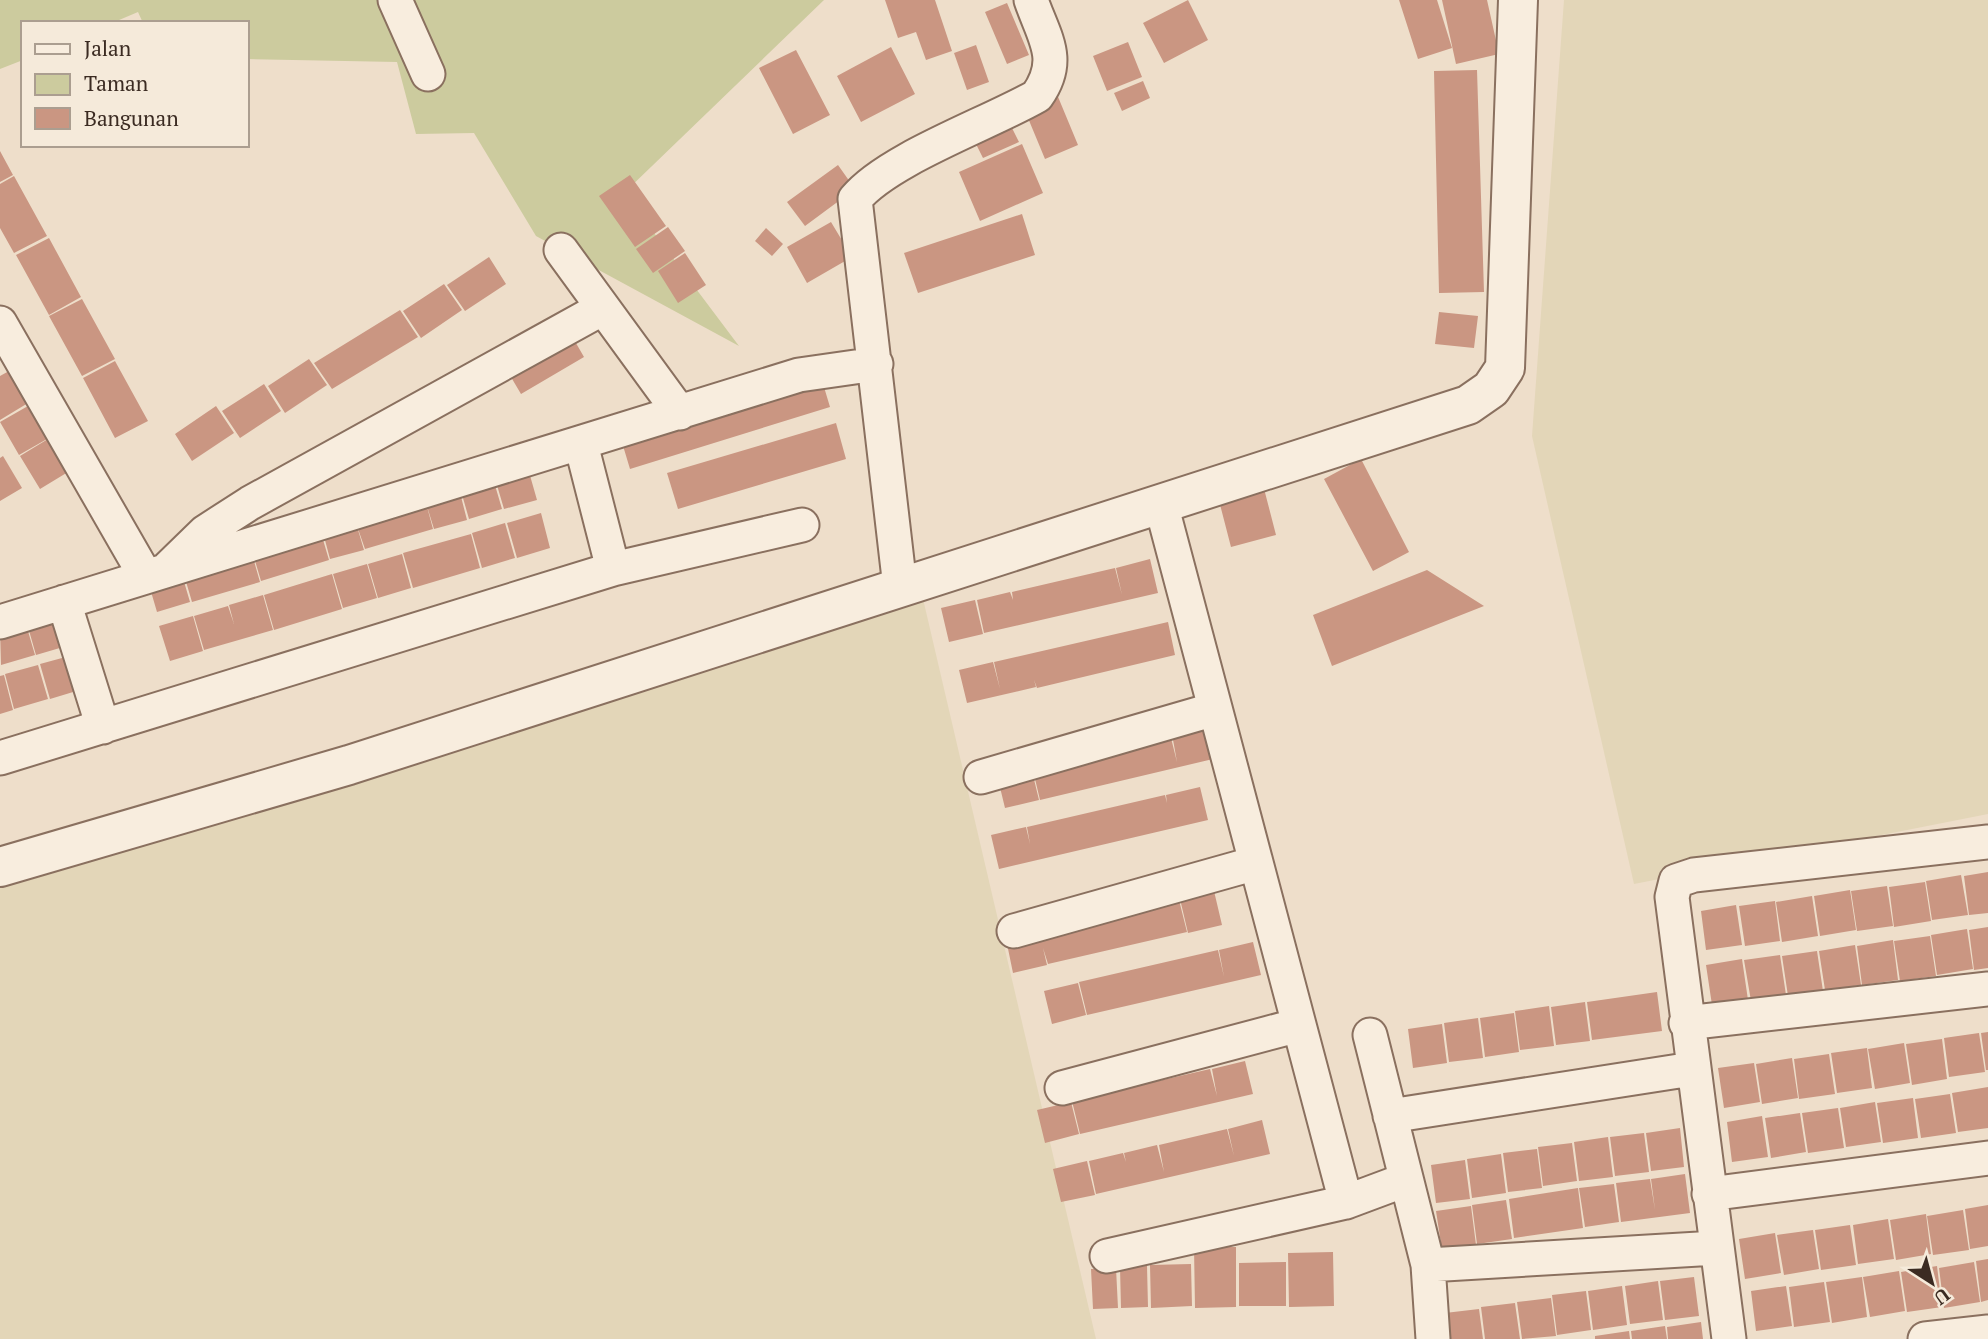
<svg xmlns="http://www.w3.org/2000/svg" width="1988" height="1339" viewBox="0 0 1988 1339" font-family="'PT Serif',serif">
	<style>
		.farmland { fill: #e3d6b8 }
		.green { fill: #cccb9e }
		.building { fill: #ca9682 }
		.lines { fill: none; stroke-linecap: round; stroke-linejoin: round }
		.minor-casing { stroke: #8a705f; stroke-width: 37 }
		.tertiary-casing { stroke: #8a705f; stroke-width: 42 }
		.minor { stroke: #f8edde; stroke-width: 33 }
		.tertiary { stroke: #f8edde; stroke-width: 38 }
	</style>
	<rect width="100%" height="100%" fill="#eedeca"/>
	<path class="farmland" d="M1564,0h424v814l-354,70 -102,-448z
		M920,586l176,753h-1096v-464z"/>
	<path class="green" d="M0,0h824l-200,193 115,153 -203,-110 -62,-103 -58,1 -19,-72 -150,-3v-36h-104l-5,-11 -26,11h-89v37l-23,9z"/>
	<path class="building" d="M885,0h50l17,51 -26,9 -10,-28 -18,6z
		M1188,0l20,40 -44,23 -21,-40z
		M1399,0h38l15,48 -34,11z
		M1442,0h45l12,54 -43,10z
		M1007,3l22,52 -22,9 -22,-52z
		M1128,42l14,35 -35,14 -14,-35z
		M976,45l13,37 -22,8 -13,-37z
		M891,47l24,47 -54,28 -24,-46z
		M796,50l34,65 -37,19 -34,-66z
		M1477,70l7,222 -45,1 -5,-222z
		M1143,81l7,17 -28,13 -8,-18z
		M1056,92l22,53 -33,14 -22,-53z
		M1012,128l7,14 -36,16 -7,-14z
		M1022,144l21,49 -63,28 -21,-49z
		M0,151l13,24 -13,7z
		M838,165l17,24 -50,37 -18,-24z
		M630,175l36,51 -31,21 -36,-51z
		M14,176l33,60 -33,17 -14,-25v-44z
		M1022,214l13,41 -117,38 -14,-40z
		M831,222l21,35 -45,26 -20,-36z
		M668,227l17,24 -32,22 -17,-24z
		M766,228l17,16 -11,12 -17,-15z
		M49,238l32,59 -32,18 -33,-60z
		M685,253l21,32 -28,18 -20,-32z
		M489,257l17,27 -41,27 -18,-26z
		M444,284l18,26 -41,28 -18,-27z
		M82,299l33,60 -33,17 -33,-60z
		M400,310l18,27 -86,52 -18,-26z
		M1439,312l39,4 -4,32 -39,-4z
		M569,331l15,26 -63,37 -16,-27z
		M309,359l18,26 -42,28 -17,-27z
		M115,361l33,60 -33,17 -32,-60z
		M9,371l19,32 -28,17v-44z
		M821,377l9,30 -200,62 -9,-30z
		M264,384l17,27 -41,27 -18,-27z
		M28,406l19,33 -28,16 -19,-33z
		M216,406l18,27 -42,28 -17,-27z
		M836,423l10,36 -168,50 -11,-36z
		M48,439l20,33 -28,17 -20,-33z
		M3,456l19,32 -22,13v-43z
		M1361,459l48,93 -36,19 -49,-92z
		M527,465l10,35 -33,9 -10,-34z
		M492,475l10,34 -33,10 -10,-35z
		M1261,477l15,58 -45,12 -15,-58z
		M458,485l9,35 -33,9 -8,-26 7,26 -68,20 -9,-26 8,27 -34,9 -9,-34 68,-20 5,14 -4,-14z
		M541,513l9,35 -33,10 -10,-35z
		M505,523l10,35 -33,10 -10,-35z
		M319,526l10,34 -68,21 -10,-34z
		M471,534l9,34 -67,20 -10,-35z
		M250,547l10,35 -68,20 -10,-34 33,-10 5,13 -4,-14z
		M402,554l9,34 -33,10 -10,-34z
		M1150,559l8,34 -174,40 -7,-33 33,-8 3,8 -1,-8 103,-24 7,27 -6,-27z
		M367,564l10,34 -34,10 -10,-34z
		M180,568l10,34 -33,10 -10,-34z
		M1427,570l57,36 -152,60 -19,-51z
		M332,574l10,35 -68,21 -10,-35z
		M263,595l10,35 -69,20 -10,-34 34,-10 6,18 -5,-19z
		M975,600l8,34 -34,8 -8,-34z
		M60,611l10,34 -34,10 -10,-35z
		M193,616l10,35 -33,10 -11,-35z
		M25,621l10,34 -34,10 -1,-37z
		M1168,622l7,33 -138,33 -3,-8 2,7 -69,16 -8,-33 34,-8 7,27 -6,-27z
		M73,655l10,34 -33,10 -10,-35z
		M38,665l10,34 -34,10 -9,-35z
		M4,675l9,35 -13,4v-38z
		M1206,726l7,33 -173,41 -8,-34 138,-32 7,28 -5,-28z
		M1031,767l8,33 -34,8 -8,-33z
		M1200,787l8,33 -209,49 -8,-34 35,-8 4,17 -3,-17 138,-32 2,8 -1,-8z
		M1988,872v41l-19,2 -5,-39z
		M1961,875l7,40 -36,5 -6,-39z
		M1925,882l6,39 -37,6 -5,-40z
		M1887,886l6,40 -36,5 -6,-40z
		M1850,890l6,40 -36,6 -6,-40z
		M1214,891l8,34 -34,8 -8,-34z
		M1812,896l6,40 -36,6 -6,-40z
		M1179,900l8,32 -139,32 -5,-16 4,17 -34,8 -7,-34 68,-16 3,8 -1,-7z
		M1775,901l5,40 -35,5 -6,-40z
		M1736,905l6,40 -36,5 -5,-39z
		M1988,927v41l-14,2 -5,-40z
		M1967,929l6,40 -36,6 -6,-40z
		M1930,936l6,40 -36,5 -6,-40z
		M1893,940l5,40 -36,5 -5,-39z
		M1253,942l8,33 -174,40 -8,-33 139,-32 6,27 -5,-27z
		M1855,945l6,40 -36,5 -6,-39z
		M1817,951l6,40 -35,5 -6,-40z
		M1780,955l6,40 -35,6 -7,-41z
		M1742,959l6,41 -36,5 -6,-40z
		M1078,983l8,32 -34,9 -8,-33z
		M1657,992l5,39 -70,9 -5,-38z
		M1585,1002l5,39 -34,4 -5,-38z
		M1549,1006l5,40 -34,4 -5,-39z
		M1514,1013l5,39 -34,5 -5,-39z
		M1478,1018l5,40 -34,4 -5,-39z
		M1442,1024l5,39 -34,5 -5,-39z
		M1988,1032v38h-2l-5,-37z
		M1979,1033l6,39 -36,5 -5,-39z
		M1942,1039l5,40 -35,6 -6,-41z
		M1904,1043l6,40 -35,6 -7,-40z
		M1867,1048l5,40 -35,5 -6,-40z
		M1829,1054l6,40 -36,5 -5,-40z
		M1792,1058l6,40 -36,6 -6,-40z
		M1245,1061l8,33 -173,40 -8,-33 138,-32 7,27 -5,-27z
		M1754,1063l6,39 -36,6 -6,-40z
		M1988,1087v41l-30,4 -6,-39z
		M1950,1094l6,39 -35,5 -6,-39z
		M1913,1098l5,40 -35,5 -6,-40z
		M1071,1102l8,32 -34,9 -8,-33z
		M1875,1102l6,40 -35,5 -6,-39z
		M1838,1108l6,40 -36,5 -6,-40z
		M1800,1113l6,39 -35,6 -6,-40z
		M1762,1116l6,41 -36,5 -5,-40z
		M1262,1120l8,34 -174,40 -7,-33 34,-8 3,9 -2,-9 33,-8 7,27 -5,-27 68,-16 7,27 -6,-27z
		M1680,1128l4,39 -33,4 -5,-38z
		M1644,1133l5,39 -34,4 -5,-39z
		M1608,1137l5,40 -34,4 -5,-39z
		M1572,1143l5,38 -34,5 -5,-39z
		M1537,1149l5,39 -34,4 -5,-39z
		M1501,1154l5,39 -34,5 -5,-39z
		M1465,1160l5,39 -34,4 -5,-38z
		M1087,1161l8,34 -34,7 -8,-33z
		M1685,1174l5,39 -69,9 -5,-39 34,-4 5,31 -4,-31z
		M1614,1184l5,38 -34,5 -6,-39z
		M1578,1188l5,40 -69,10 -5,-39z
		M1506,1200l6,39 -35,5 -5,-39z
		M1988,1205v41l-18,3 -5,-40z
		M1471,1206l5,39 -34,5 -6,-39z
		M1963,1210l6,40 -36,5 -6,-39z
		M1926,1214l5,40 -35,6 -6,-40z
		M1888,1219l6,40 -36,5 -5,-39z
		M1850,1225l6,40 -35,5 -6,-40z
		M1813,1230l6,39 -35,6 -7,-40z
		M1775,1233l6,40 -36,6 -6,-40z
		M1194,1247h42v60l-41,1z
		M1333,1252l1,54 -45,1 -1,-54z
		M1988,1259v41l-7,2 -5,-41z
		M1286,1262v44h-47v-43z
		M1974,1262l6,40 -36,6 -5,-40z
		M1191,1264l1,42 -41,2 -1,-43z
		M1147,1266l1,41 -27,1 -1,-41z
		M1937,1266l5,41 -35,5 -6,-40z
		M1116,1268l2,40 -25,1 -2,-40z
		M1899,1271l6,40 -35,6 -7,-40z
		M1694,1277l5,39 -34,4 -5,-39z
		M1862,1277l5,40 -35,6 -6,-41z
		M1658,1281l5,39 -33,4 -5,-38z
		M1824,1282l6,40 -36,5 -5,-40z
		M1622,1286l5,39 -34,5 -5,-39z
		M1786,1286l6,40 -36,5 -5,-40z
		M1586,1291l5,39 -34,5 -5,-40z
		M1551,1298l5,38 -34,3 -5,-37z
		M1515,1303l5,36h-35l-4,-32z
		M1479,1309l4,30h-35l-3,-26z
		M1701,1322l2,17h-35l-1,-12z
		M1665,1326l2,13h-35l-1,-8z
		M1629,1331l1,8h-35v-3z"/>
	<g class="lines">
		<defs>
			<path id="minor" d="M395,0l33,74
				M561,250l119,163
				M0,323l146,254
				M581,444l32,125
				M1161,504l185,698
				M168,568l37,-36 45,-29 353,-195
				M900,587l-45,-388c33,-40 133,-75 182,-103 26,-37 7,-58 -6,-96
				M64,602l39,125
				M0,622l799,-247 77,-11
				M0,758l613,-189 189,-44
				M981,777l234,-68
				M1014,931l242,-68
				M1686,1023l302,-34
				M1370,1035l58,230 5,74
				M1062,1088l237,-63
				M1390,1116l302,-47
				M1709,1194l279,-36
				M1107,1256l239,-54 59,-22
				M1428,1265l288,-17
				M1729,1339l-57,-442 4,-16 18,-6 294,-33
				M1925,1339l63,-7"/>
			<path id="tertiary" d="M0,867l349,-102 1119,-360 23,-16 14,-21 13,-368"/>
		</defs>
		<use href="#minor" class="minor-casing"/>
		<use href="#tertiary" class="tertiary-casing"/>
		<use href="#minor" class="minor"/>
		<use href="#tertiary" class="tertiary"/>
	</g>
	<rect x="21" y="21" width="228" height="126" fill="#f5eada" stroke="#ab9e90" stroke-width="2"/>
	<rect x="35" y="44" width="35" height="10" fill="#f8edde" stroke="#ab9e90" stroke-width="2"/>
	<text x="84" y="56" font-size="21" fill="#3b2b22">Jalan</text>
	<rect x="35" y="74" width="35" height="21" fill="#cccb9e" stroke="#ab9e90" stroke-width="2"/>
	<text x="84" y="91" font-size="21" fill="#3b2b22">Taman</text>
	<rect x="35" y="108" width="35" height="21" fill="#ca9682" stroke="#ab9e90" stroke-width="2"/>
	<text x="84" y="126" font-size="21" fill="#3b2b22">Bangunan</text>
	<g transform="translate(1932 1283) rotate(144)" stroke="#f5eada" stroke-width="5" paint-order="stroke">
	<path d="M0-5L12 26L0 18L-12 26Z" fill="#3b2b22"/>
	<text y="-10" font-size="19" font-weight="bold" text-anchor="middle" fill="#3b2b22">U</text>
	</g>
</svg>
